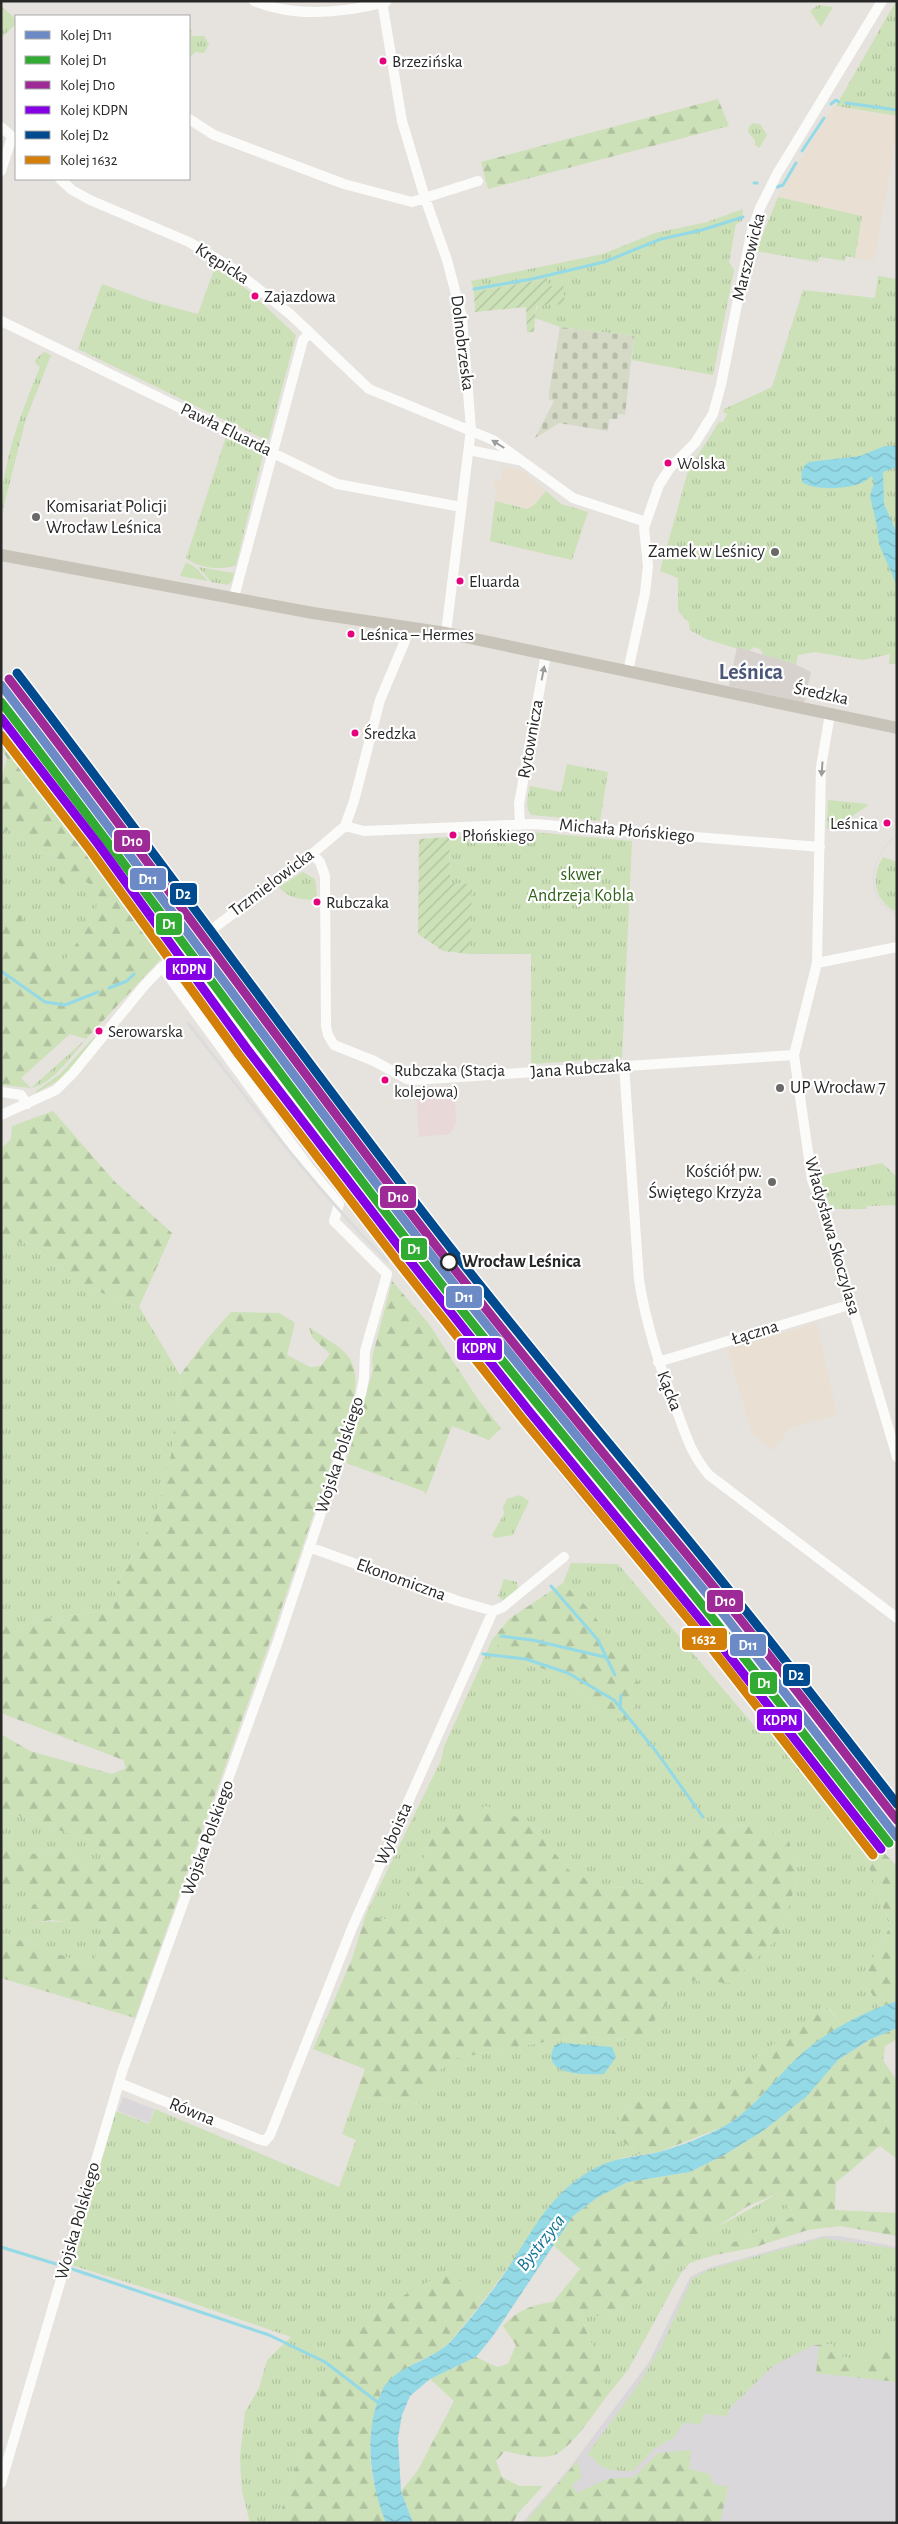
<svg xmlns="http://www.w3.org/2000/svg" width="898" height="2524" viewBox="0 0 898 2524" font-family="'Alegreya Sans',sans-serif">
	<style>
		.industrial { fill: #d9d7da }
		.education { fill: #e9e0d3 }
		.medical { fill: #e8d8d8 }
		.grass { fill: url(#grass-tufts) }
		.forest { fill: url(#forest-firs) }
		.cemetery { fill: url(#cemetery-stones) }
		.garden { fill: url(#garden-furrows) }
		.plaza { fill: #d7d2ce }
		.water { fill: url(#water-waves) }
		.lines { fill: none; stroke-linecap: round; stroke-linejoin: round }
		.stream { stroke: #93d9e6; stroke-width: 3 }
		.minor { stroke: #fbfbfa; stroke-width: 10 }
		.major { stroke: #c8c3b8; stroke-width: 12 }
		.tram { stroke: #dddcdd; stroke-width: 1 }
		.rail { stroke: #dddcdd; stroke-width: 3 }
		.rail-1-casing { stroke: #fff; stroke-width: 12 }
		.rail-2-casing { stroke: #fff; stroke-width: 12 }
		.rail-3-casing { stroke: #fff; stroke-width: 12 }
		.rail-4-casing { stroke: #fff; stroke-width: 12 }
		.rail-5-casing { stroke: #fff; stroke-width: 12 }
		.rail-6-casing { stroke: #fff; stroke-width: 12 }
		.rail-1 { stroke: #6c8bc6; stroke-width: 9 }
		.rail-2 { stroke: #31ab31; stroke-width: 9 }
		.rail-3 { stroke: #9e2a97; stroke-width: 9 }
		.rail-4 { stroke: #8500e5; stroke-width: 9 }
		.rail-5 { stroke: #004a8f; stroke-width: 9 }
		.rail-6 { stroke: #d47f08; stroke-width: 9 }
		.oneway { fill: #9c9c9c }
		.bus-dot { fill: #e5007d; stroke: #fff; stroke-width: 2 }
		.poi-dot { fill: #6a6968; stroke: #fff; stroke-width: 2 }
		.stop-dot { fill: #fff; stroke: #282828; stroke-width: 2.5 }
		.labels { text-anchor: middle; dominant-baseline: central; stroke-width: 4.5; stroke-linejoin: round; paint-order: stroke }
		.bus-label { font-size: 17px; fill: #282828; stroke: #fff; text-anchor: start }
		.street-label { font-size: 18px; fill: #282828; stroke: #fff }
		.poi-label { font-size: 18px; fill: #282828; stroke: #fff; text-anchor: start }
		.park-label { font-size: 18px; fill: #31621c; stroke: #fff }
		.stop-label { font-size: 18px; font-weight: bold; fill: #282828; stroke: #fff; text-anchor: start }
		.water-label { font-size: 19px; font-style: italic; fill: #117393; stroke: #fff }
		.district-label { font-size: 22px; font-weight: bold; fill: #4b5777; stroke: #fff }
		.line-badge { stroke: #fff; stroke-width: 2 }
		.badge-label { font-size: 14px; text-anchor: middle; font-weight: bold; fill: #fff }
	</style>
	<defs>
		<pattern id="grass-tufts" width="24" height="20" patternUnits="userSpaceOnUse" patternTransform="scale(1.25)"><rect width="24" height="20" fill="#cce1b8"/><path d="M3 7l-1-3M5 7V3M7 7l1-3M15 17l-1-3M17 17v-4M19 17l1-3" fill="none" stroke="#afc19e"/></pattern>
		<pattern id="forest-firs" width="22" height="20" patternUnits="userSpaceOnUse" patternTransform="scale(1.25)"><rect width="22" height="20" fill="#cce1b8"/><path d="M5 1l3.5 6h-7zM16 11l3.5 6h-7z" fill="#afc19e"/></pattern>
		<pattern id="cemetery-stones" width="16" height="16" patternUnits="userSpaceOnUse" patternTransform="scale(1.25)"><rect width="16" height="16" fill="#d4dac6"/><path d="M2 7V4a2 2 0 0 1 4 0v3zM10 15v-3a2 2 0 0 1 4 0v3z" fill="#b6bbaa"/></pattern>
		<pattern id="garden-furrows" width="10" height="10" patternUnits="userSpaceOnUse" patternTransform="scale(1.25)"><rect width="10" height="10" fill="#cce1b8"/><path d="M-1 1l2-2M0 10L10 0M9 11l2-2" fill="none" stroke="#afc19e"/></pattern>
		<pattern id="water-waves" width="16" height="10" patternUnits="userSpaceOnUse" patternTransform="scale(1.25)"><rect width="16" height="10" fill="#93d9e6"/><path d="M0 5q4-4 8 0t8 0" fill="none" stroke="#7fbac5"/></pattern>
	</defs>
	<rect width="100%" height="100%" fill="#e6e2de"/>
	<path class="industrial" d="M184,964l23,30 -5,5 10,13 -5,4 -34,-43z
		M123,2097l31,12 -5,14 -31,-12z
		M823,2236h17l57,11v276h-375l46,-53 81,-108 41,-85 18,-9z"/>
	<path class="education" d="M833,106l64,10v17l-23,128 -19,-3 7,-42 -84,-19z
		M503,467l19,3 39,34 27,8 -16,48 -82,-19 6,-47 -3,-14 7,1z
		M817,1323l20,92 -47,13 -18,23 -20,-18 -25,-84z"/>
	<path class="medical" d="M454,1088l2,34 -6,12 -31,3 -3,-46z"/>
	<path class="grass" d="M896,1l1,115 -61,-10z
		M818,5l15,2 -12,20 -11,-16z
		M1,6l15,13v5l-15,14z
		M189,27l3,4 -1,5h13l5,8 -5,9 -9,-1 -6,7 2,-6 -2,-4z
		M753,123l7,1 7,11 -8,13 -4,-3v-5l-7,-8 1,-5z
		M778,197l84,19 -7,42 -9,-2 -1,5 -26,-4 -1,5 -62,-11z
		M743,209l-1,12 -6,3 -7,38 5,8 -21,105 -81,-15 2,-24 -74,-9 -25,-9c1,-17 14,-26 11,-39l-72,13 -3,-11 132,-27 52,-21 52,-11z
		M215,267l34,24 47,44 -28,106 -190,-92 24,-65 44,16 52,14z
		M878,276l19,3v385h-8l1,-10 -27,6 -48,-8 -17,3 -2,9 -32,-8 -4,-7 -6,-2 -6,5 -42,-13 -16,-9 -1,-7 -11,-12v-33l-18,-7 28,-100 31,-49h4l4,-8 -4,-2 1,-3 48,-22 31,-97 72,8z
		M44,352l7,3 -25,64 -25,98c0,-54 19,-101 39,-150l-4,-3 -1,-4z
		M226,437l37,18 -27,110c-14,6 -39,3 -50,-7z
		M546,491l15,13 27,8 -16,48 -82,-19 5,-40 32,8 7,-4z
		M186,562l9,5 13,14 -28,-5z
		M198,567l36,6 -2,8 -4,4 -17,-3z
		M567,764l41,8 -8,49 -69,-6c-7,-9 -3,-19 -1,-29l31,6z
		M61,800l36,42 76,104 -53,-64z
		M828,800l40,4 -1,2 -36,25 -4,-3z
		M14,830l23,21 17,4 5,7 39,28 -2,24 -32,48 -26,-8 -18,-38 -19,-8v-64l4,-13z
		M532,832l100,9 -10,217 -91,6v-110h-61l1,-70h-21l-1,-47z
		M883,857l14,5v50c-23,-10 -27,-35 -14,-55z
		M303,872l12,7 2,17 -5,4c-13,-1 -24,-2 -33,-13z
		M94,1037l2,1 -33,40 -27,15v-2l24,-17z
		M86,1039c-13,15 -34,46 -55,49z
		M882,1163l15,14v28l-30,1v3h-36l-12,-33z
		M1,1240l30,4 29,27 21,14 58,22 41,68 -9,80 -16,63 -38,64 -4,28 -69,9 -29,8 -14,-4z
		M520,1495l9,6 -16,34 -18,3 -3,-3 12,-21 -1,-7 4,-8z
		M571,1563l47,1 143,170 13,-12 65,85 -13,15 41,36 9,34 15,33 -29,53 18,29 -37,19 -15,-19 -68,47 -43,48 -86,-4 -20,35 30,22 -19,3 -25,9 -28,19 -85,114 -37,-29 -124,115 -46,137h-27l-8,-32 -2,-34 5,-45 14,-24 8,-28 24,-23 -113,-39 -107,-33 45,-154 33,13 6,-15 184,78 17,-47 -14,-6 13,-37 67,6 23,-43 132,-24 60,5 49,-61 45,2 49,-46 18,-60 -9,-35 -33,-16 -32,1 -91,62 -30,-1 -33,-16 -43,-50 -97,20 -23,62 -13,19 -28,-8 75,-154 3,-13 48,-107 29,22 23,7 29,18 33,29 -14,-104 -29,-29z
		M504,1579l13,3 1,8 -15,11 -5,-5z
		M1,1808l37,16 53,16 19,15 -27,13 -16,-21c-32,7 -41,14 -66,-11z
		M1,1884l29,4 5,15 -8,11 3,9c25,-4 50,1 76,-1l-13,45 -92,-34z
		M779,2193l15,23 -79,34v5l-25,8 -9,10 -53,97 -21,26 -10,-38 -16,-42 36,-2 32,-40 37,-30z
		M823,2238l74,11v85l-31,27 -33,-6 -1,-11 -19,1 -40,21 -43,42 -3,8 -23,-2 -3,10 -17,-1 -11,15 -19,11 -21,22c-16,0 -34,0 -41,-15l-5,-1 52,-71 23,-39 30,-66 18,-10z"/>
	<path class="forest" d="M718,99l11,27 -241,63 -7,-27z
		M1,717l21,30 4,-2c45,70 94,137 147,201l-87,93 -16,-5 -49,44 10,10 -30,-3v-177l19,7 18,38 26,9 32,-48 2,-24 -16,-11 -17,11 -11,-16 5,-12 -5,-7 -17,-4 -23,-21 -9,1 -4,13v-64l6,-22 -6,-9z
		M53,1111l61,70 58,52 -33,74 -58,-22 -21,-14 -29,-27 -30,-4v-91l10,-10 1,-13z
		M392,1281l37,43 48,74 24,30 -12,12 -37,-14 -26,68 -3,-3 -77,-28 27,-93 -1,-12z
		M231,1312l48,1 16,10 -8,32 23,12 11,-1 9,-12 -18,-17 -3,-10c32,23 52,26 45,69l-80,234 -139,388 -134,-40v-45l92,34 13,-45 -24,2 -31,-4 -21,3 -3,-9 8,-11 -5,-14 -29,-5v-48c25,25 34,18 66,11l16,21 27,-13 -19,-15 -53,-16 -37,-16v-74l29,17 82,23 14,-6 -3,-8 -122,-47v-90l14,4 29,-8 69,-9 4,-28 38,-64 16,-63 9,-80 28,-37z
		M563,1583l29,29 51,78 -16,30 -21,-4 -33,-29 -29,-18 -23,-7 -29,-22 17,-21z
		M487,1806l40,15 43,50 33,16 30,1 91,-62 32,-1 33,16 9,35 -18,60 -49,47 -45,-3 -49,61 -60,-5 -131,24 -23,43 -68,-6 10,-28 -52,-20 39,-90 14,-45 28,8 13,-19 23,-62 23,-25z
		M839,1807l58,59v135l-17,6 -18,-29 29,-53 -15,-33 -9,-34 -41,-36z
		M827,2007l16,19 -43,30 -55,56 -20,14 -66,26 -18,3 -30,-22 20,-35 86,4 43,-48z
		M897,2028v11l-12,7 -2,14 14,21v78l-17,-13c-16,11 -28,25 -44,36l-1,28 62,3v23l-57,-10 -32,4 -56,18 -37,7v-5l79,-34 -15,-23 -31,13 -37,25 -25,13 -37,30 -32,40 -36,3 16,41 10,38c-12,15 -37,56 -56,60 -13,3 -33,-2 -46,-5l-9,10 6,16 17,9h24l-25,27 -5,10h-100l-12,-32 17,-21 36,-69 -24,-22 46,-22 21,10 11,-3 8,-19 -13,-19c13,-15 30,-22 50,-24l27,-33 -27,-24 20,-29 25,-19 30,-15 62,-10 34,-17 39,-24 43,-34 32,-37 31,-20z
		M447,2271l37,29 -33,41 -14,12 -20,9 -20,13 -16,16 -10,39 -1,27 3,24 13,42h-109l46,-137 26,-51 17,-18z
		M897,2334v48l-81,-9 3,-26 -6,-2 19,-1 1,11 33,6z
		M691,2450l-2,19 21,5 3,10 15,3 -8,36h-195l52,-62 5,16 -10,8 5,8 30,-14 27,-2 24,-24z"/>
	<path class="cemetery" d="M560,327l74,9 -9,79 -7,-1 -1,5h-8l-1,12 -49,-8 -24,15 19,-37 -5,-2v-7z"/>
	<path class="garden" d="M546,279l1,8 16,-3 2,20 -29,2 -2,26h-7l-1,-25 -51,5 -1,-20z
		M449,837l1,46 22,1 -2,70 -27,-3 -25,-17 1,-95z"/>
	<path class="plaza" d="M737,647l58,17 16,8 -7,31 -75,-17z"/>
	<path class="water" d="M885,446h12v21l-14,5 1,32 13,29v53l-18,-42 -2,-18 -7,-30 4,-13 -2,-7c-3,2 -7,5 -10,7 -14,6 -48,8 -60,-1 -1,-9 -1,-15 7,-20l51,-6z
		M897,2001v27l-28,12 -31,20 -32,37 -43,34 -39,24 -34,17 -62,10 -30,15 -25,19 -80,120 -17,21 -46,22 -20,17 -8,19 -4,23 3,53 12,32h-27c-16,-41 -23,-89 -5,-130 12,-29 53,-31 72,-54 21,-25 42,-50 59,-77 25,-39 42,-72 85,-95 19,-10 41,-10 62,-15 19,-5 50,-17 67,-27 29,-17 48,-46 73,-69 26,-24 64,-44 98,-55z
		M563,2043l49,4 4,10 -12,17c-17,1 -66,2 -49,-29z"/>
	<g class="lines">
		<path class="stream" d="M846,103l51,7
			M831,104l5,-4 3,2
			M802,151l22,-33
			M754,183h3
			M777,187l6,-2 13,-22
			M474,289l58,-10 72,-17 57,-23 41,-9 41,-13
			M1,971l44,31 20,3 33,-13
			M109,988l18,-7 7,-7
			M551,1586l47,54 17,35
			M501,1636l31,4 73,17
			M483,1654l43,5 42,14 46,27 41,50 48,67
			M620,1709l1,-14
			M1,2247l55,17
			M72,2269l197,66 56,27 55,42"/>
		<path class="minor" d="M254,1c42,17 90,12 132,1
			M382,1l20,120 23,77 22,62 15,57 9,112 -25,204
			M189,119l25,16 130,49 68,18 66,-21
			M1,127l15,13
			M1,171l11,-34
			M60,179l12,11 18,10 99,42 43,26 58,46 79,75 124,51 80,58 73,24
			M1,321l336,163 124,23
			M469,450l49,10
			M234,597l69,-257 6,-7
			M628,671l17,-78 3,-27 -4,-38 15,-43 11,-17 25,-25 18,-29 8,-29 30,-151 9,-26 17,-34 105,-173
			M830,714l-9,53 -4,196 -23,92 18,125 13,34 72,243
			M520,825l-1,-21 27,-150
			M345,826l19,5 170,-7 286,23
			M312,854l8,8 5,14 1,150 2,9 6,10 40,16 33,18 6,1 381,-25
			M817,963l80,-16
			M624,1065l15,215c7,44 20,85 36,126 10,26 15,47 34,69l188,143
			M1,1092l20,3 6,9
			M1,1115l55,-25 17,-17 71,-87 18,-19 150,-113 33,-28 9,-25 26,-101 25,-59 2,-13
			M658,1362l194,-58
			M309,1547l149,54 35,10
			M119,2083l139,56 7,2 5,-6 82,-207 141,-317 10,-4 61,-50
			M1,2483l122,-414 154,-425 84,-250 3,-16 1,-27 22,-77 -53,-53 5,-17 -29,-35 -148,-202"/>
		<path class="major" d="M1,555l312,58 133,20 451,95"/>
		<path class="tram" d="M897,835c-27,19 -36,65 0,79"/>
		<path class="rail" d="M1,675l28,36
			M1,708l51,65
			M193,965l96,157 147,193 146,186 80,90 79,83 117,148
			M188,1023c64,82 126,164 199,238
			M732,1613l58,76
			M742,1663l59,74"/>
		<defs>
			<path id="rail-1" d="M1,685c143,186 280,377 424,562 96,124 197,243 296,364 59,75 117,151 176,226"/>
			<path id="rail-2" d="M1,702c141,182 274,369 416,551 96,125 199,244 297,367 59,74 117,149 175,223"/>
			<path id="rail-3" d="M9,679c143,186 280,377 424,563 95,122 195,241 294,361 58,71 113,145 170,217"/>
			<path id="rail-4" d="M1,718l97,126 149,205 163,212 119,150 176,214 176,224"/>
			<path id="rail-5" d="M17,673c143,186 280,378 425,564 96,123 197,241 295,363 54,67 107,136 160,204"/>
			<path id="rail-6" d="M1,735l89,115 149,205 163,212 119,150 177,214 175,224"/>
		</defs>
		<use href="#rail-1" class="rail-1-casing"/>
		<use href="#rail-2" class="rail-2-casing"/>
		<use href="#rail-3" class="rail-3-casing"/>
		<use href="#rail-4" class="rail-4-casing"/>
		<use href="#rail-5" class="rail-5-casing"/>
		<use href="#rail-6" class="rail-6-casing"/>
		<use href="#rail-1" class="rail-1"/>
		<use href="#rail-2" class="rail-2"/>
		<use href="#rail-3" class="rail-3"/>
		<use href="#rail-4" class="rail-4"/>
		<use href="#rail-5" class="rail-5"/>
		<use href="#rail-6" class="rail-6"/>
	</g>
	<defs><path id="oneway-solid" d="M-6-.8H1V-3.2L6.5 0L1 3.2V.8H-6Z" transform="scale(1.25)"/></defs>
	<g class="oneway">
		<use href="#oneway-solid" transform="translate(498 444) rotate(-148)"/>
		<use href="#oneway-solid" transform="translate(543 673) rotate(-79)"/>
		<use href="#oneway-solid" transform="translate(822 769) rotate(94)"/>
	</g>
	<g class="bus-dot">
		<circle cx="383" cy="61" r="4.5"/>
		<circle cx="255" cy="296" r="4.5"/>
		<circle cx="668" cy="463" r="4.5"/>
		<circle cx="460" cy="581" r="4.5"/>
		<circle cx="351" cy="634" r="4.5"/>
		<circle cx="355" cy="733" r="4.5"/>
		<circle cx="887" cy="823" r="4.5"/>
		<circle cx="453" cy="835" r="4.5"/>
		<circle cx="317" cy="902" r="4.5"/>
		<circle cx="99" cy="1031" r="4.5"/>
		<circle cx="385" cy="1080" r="4.5"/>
	</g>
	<g class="poi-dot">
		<circle cx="36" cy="517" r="5"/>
		<circle cx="775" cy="552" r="5"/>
		<circle cx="780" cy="1088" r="5"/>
		<circle cx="772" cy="1182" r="5"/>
	</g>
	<circle class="stop-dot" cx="449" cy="1262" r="8"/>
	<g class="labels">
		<g class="bus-label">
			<text x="392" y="61">Brzezińska</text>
			<text x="264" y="296">Zajazdowa</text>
			<text x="677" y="463">Wolska</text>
			<text x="469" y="581">Eluarda</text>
			<text x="360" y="634">Leśnica – Hermes</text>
			<text x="364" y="733">Średzka</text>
			<text x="878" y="823" text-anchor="end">Leśnica</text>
			<text x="462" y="835">Płońskiego</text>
			<text x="326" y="902">Rubczaka</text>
			<text x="108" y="1031">Serowarska</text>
			<text x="394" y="1070">Rubczaka (Stacja<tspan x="394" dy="21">kolejowa)</tspan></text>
		</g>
		<g class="street-label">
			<text transform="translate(749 257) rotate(-76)">Marszowicka</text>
			<text transform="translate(222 264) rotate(33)">Krępicka</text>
			<text transform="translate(462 343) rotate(83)">Dolnobrzeska</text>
			<text transform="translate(226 430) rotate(26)">Pawła Eluarda</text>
			<text transform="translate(821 694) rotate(12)">Średzka</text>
			<text transform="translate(531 739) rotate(-80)">Rytownicza</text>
			<text transform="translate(627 831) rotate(5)">Michała Płońskiego</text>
			<text transform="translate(272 883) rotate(-37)">Trzmielowicka</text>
			<text transform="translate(581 1069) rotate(-4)">Jana Rubczaka</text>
			<text transform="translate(832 1236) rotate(74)">Władysława Skoczylasa</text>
			<text transform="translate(755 1333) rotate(-17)">Łączna</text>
			<text transform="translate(669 1391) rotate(69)">Kącka</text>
			<text transform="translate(340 1455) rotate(-72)">Wojska Polskiego</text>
			<text transform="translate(401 1580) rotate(20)">Ekonomiczna</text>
			<text transform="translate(394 1834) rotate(-66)">Wyboista</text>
			<text transform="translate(208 1838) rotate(-70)">Wojska Polskiego</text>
			<text transform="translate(192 2112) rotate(22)">Równa</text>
			<text transform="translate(78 2221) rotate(-74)">Wojska Polskiego</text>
		</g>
		<g class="poi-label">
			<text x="46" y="507">Komisariat Policji<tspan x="46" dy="21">Wrocław Leśnica</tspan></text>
			<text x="765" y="552" text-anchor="end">Zamek w Leśnicy</text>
			<text x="790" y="1088">UP Wrocław 7</text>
			<text x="762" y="1172" text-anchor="end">Kościół pw.<tspan x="762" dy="21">Świętego Krzyża</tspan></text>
		</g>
		<g class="park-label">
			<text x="581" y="875">skwer<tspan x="581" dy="21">Andrzeja Kobla</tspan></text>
		</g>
		<g class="stop-label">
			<text x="462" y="1262">Wrocław Leśnica</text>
		</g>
		<g class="water-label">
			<text transform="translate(541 2243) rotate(-52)">Bystrzyca</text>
		</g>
		<g class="district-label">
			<text x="751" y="672">Leśnica</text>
		</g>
	</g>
	<g class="line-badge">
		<rect x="113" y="829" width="38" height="24" rx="5" fill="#9e2a97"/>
		<rect x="129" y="867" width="38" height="24" rx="5" fill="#6c8bc6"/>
		<rect x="169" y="882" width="29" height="24" rx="5" fill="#004a8f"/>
		<rect x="155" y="912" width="28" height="24" rx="5" fill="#31ab31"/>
		<rect x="165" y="957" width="48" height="24" rx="5" fill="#8500e5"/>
		<rect x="379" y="1185" width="38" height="24" rx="5" fill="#9e2a97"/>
		<rect x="400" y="1237" width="28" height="24" rx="5" fill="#31ab31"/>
		<rect x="445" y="1285" width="38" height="24" rx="5" fill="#6c8bc6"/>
		<rect x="456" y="1337" width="47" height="24" rx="5" fill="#8500e5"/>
		<rect x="706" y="1589" width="38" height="24" rx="5" fill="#9e2a97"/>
		<rect x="681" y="1627" width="47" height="24" rx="5" fill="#d47f08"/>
		<rect x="729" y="1633" width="38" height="24" rx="5" fill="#6c8bc6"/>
		<rect x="782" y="1663" width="29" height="24" rx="5" fill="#004a8f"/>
		<rect x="749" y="1671" width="29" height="24" rx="5" fill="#31ab31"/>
		<rect x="756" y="1708" width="47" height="24" rx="5" fill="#8500e5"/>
	</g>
	<g class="badge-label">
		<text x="132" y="846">D10</text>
		<text x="148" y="884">D11</text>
		<text x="183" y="899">D2</text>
		<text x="169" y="929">D1</text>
		<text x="189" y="974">KDPN</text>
		<text x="398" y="1202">D10</text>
		<text x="414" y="1254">D1</text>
		<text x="464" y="1302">D11</text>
		<text x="479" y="1353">KDPN</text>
		<text x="725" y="1606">D10</text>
		<text x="704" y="1644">1632</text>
		<text x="748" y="1650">D11</text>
		<text x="796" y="1680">D2</text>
		<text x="764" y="1688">D1</text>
		<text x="780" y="1725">KDPN</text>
	</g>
	<rect width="898" height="2524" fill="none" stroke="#282828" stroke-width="5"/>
	<rect x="15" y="15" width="175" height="165" fill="#ffffff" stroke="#a9a9a9"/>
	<rect x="25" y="31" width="25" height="8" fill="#6c8bc6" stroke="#a9a9a9"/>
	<text x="60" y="40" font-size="15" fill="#282828">Kolej D11</text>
	<rect x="25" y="56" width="25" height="8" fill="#31ab31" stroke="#a9a9a9"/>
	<text x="60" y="65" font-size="15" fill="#282828">Kolej D1</text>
	<rect x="25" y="81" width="25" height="8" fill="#9e2a97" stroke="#a9a9a9"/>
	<text x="60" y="90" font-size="15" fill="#282828">Kolej D10</text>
	<rect x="25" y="106" width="25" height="8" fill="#8500e5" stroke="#a9a9a9"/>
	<text x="60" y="115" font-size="15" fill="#282828">Kolej KDPN</text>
	<rect x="25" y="131" width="25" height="8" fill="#004a8f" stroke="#a9a9a9"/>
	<text x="60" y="140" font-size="15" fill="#282828">Kolej D2</text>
	<rect x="25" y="156" width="25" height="8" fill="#d47f08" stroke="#a9a9a9"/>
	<text x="60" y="165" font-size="15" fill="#282828">Kolej 1632</text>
</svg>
